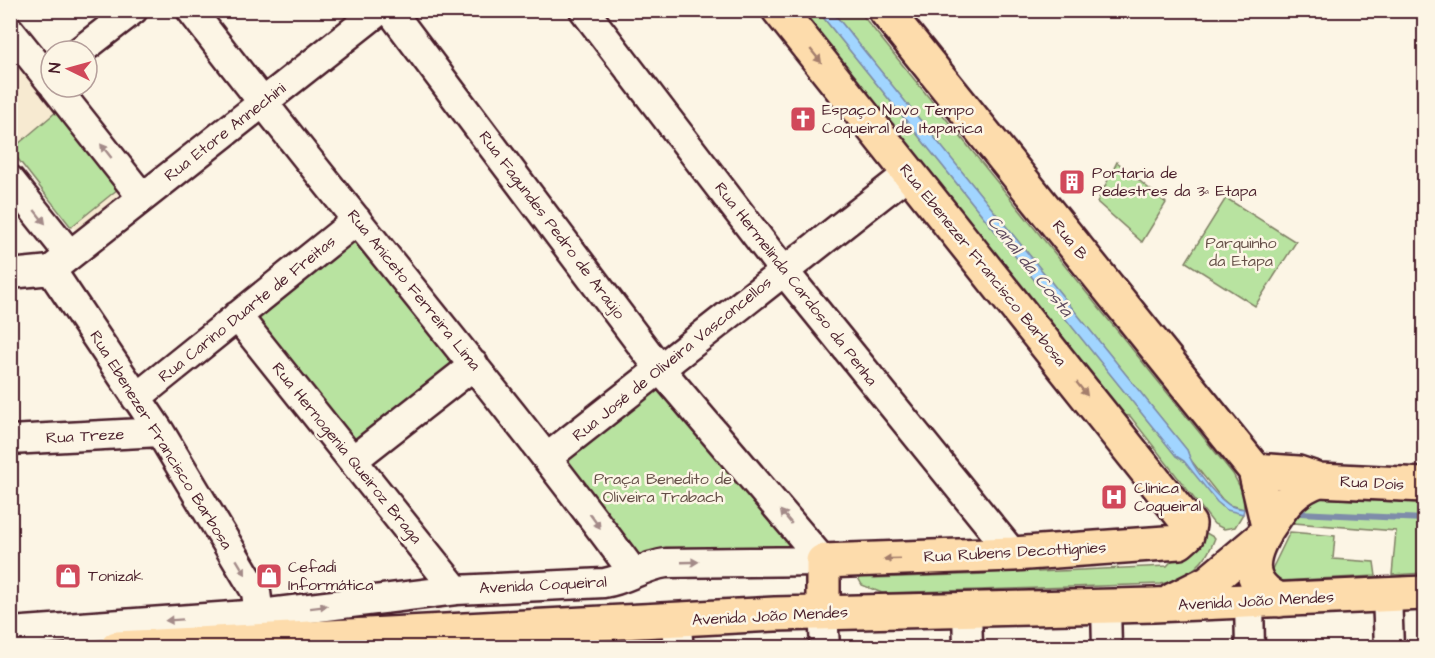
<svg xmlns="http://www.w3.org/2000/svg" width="1435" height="658" viewBox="0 0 1435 658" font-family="'Architects Daughter',sans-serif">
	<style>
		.built { fill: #f7ead1 }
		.green { fill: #b8e3a0; stroke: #818166; stroke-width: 1.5 }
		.water { fill: #a1d5ff; stroke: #7e8caa; stroke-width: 1.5 }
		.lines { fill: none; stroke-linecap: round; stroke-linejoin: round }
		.stream { stroke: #7e8caa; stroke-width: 6 }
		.minor-casing { stroke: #4a1f2b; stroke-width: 33 }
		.major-casing { stroke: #4a1f2b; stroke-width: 38 }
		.minor { stroke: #fcf5e5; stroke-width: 28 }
		.major { stroke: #fddcac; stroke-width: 33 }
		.oneway { fill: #a47e6c }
		.oneway2 { fill: #a38a88 }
		.labels { text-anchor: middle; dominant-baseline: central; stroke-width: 5; stroke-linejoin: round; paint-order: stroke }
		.poi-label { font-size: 16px; fill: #4a1f2b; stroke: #fcf5e5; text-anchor: start }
		.street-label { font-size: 16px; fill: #4a1f2b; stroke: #fcf5e5 }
		.park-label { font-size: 16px; fill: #665048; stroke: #fcf5e5 }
		.water-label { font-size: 18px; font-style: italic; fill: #604c60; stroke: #fcf5e5 }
	</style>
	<rect width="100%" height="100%" fill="#fcf5e5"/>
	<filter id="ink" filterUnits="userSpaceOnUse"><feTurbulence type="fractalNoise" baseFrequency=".0167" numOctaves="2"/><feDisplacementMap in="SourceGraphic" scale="12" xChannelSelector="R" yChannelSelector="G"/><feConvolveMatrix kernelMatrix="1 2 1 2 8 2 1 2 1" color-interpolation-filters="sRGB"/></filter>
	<g filter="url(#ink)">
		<path class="built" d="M10,55l109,137 -3,8 -38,30 -7,-3 -60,-77z"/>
		<path class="green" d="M795,11h23l358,445 8,5 38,45 21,8 -8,13 -11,2 -10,-5 -84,-108 -12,-1z
			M832,11h27l374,463 10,19 1,16 -15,-4 -7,-6 -32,-40 -3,-9z
			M56,112l62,77 -47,38 -60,-77z
			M1117,162l49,41 -24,39 -45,-40z
			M1226,198l70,44 -41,64 -69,-44z
			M354,236l104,126 -101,84 -103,-128z
			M660,389l137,163 -161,5 -73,-98z
			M1317,498l107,5v70l-32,2 4,-44 -102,-8 7,-15z
			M1201,530l14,8c-9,26 -27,40 -54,46l-279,9 -20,-8 -7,-13 18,-1 1,7 111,-4 1,-7 51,-2 1,7 129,-6z
			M1290,532l45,4 -2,23 41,3 2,14 -98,5 -7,-8 1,-4z"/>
		<path class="water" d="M818,11h14l355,439c5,17 24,41 38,52 5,5 12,6 19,7l-1,5 -16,-4 -10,-8 -33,-41 -8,-5z"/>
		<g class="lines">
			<path class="stream" d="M1299,513l125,6"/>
			<defs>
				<path id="minor" d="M191,10c145,190 300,370 442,562
					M390,10l269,358 164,193
					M584,10l199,260 230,284
					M10,31l41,51
					M80,51l53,-41
					M55,87l87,110
					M10,180l60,75
					M51,270l109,162 96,160 5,38
					M51,270l329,-260
					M10,274l41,-4
					M237,316l219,274
					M136,398l221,-178
					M10,440l150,-8
					M548,457l361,-284
					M353,460l121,-95
					M1387,595l2,53
					M1249,602l1,46
					M1106,606l1,42
					M967,610l1,38
					M823,612l2,36
					M676,621l3,27
					M10,632l251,-18 195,-24 148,-7c22,-3 39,-17 62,-20l157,-2"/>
				<path id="major" d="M779,10l410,514 -2,11 -8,7 -166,12 -190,7v51
					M885,10l370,460 13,56
					M1255,470l43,3 21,7 105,5
					M1173,600l36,-18 50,-42
					M1280,600c-39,-18 -29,-48 -9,-77 13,-20 24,-35 48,-43
					M117,648l658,-34 379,-9 270,-12"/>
			</defs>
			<use href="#minor" class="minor-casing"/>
			<use href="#major" class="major-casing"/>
			<use href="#minor" class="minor"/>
			<use href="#major" class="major"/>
		</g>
		<defs><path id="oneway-solid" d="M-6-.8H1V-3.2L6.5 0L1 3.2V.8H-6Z" transform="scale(1.5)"/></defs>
		<g class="oneway">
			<use href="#oneway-solid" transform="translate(816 56) rotate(51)"/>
			<use href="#oneway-solid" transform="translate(1082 389) rotate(51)"/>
			<use href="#oneway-solid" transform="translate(892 559) rotate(178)"/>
		</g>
		<g class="oneway2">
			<use href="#oneway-solid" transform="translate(106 151) rotate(-128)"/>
			<use href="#oneway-solid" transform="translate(40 217) rotate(51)"/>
			<use href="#oneway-solid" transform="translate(786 517) rotate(-130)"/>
			<use href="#oneway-solid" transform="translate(595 521) rotate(54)"/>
			<use href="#oneway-solid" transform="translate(690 562) rotate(-2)"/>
			<use href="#oneway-solid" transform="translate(241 567) rotate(59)"/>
			<use href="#oneway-solid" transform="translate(319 607) rotate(-7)"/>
			<use href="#oneway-solid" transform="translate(174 620) rotate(176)"/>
		</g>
	</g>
	<defs>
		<symbol id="church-square" viewBox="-11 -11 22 22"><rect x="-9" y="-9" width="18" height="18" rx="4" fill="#d1495b" stroke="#fcf5e5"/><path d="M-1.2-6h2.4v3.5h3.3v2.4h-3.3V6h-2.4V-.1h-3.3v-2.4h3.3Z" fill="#fff"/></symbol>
		<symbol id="building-square" viewBox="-11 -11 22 22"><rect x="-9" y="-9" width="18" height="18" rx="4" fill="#d1495b" stroke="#fcf5e5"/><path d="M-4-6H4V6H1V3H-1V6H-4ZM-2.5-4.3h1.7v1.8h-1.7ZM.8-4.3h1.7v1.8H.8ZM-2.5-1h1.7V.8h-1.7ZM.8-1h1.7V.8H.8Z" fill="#fff"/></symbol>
		<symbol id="hospital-square" viewBox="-11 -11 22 22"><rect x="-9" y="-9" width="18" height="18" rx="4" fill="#d1495b" stroke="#fcf5e5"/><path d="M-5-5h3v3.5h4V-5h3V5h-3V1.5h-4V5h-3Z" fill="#fff"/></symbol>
		<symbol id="shop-square" viewBox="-11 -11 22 22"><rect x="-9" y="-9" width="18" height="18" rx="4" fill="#d1495b" stroke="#fcf5e5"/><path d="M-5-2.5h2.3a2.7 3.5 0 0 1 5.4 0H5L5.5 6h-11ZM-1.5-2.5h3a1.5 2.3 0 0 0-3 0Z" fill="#fff"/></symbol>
	</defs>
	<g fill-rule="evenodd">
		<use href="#church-square" x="788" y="104" width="30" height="30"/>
		<use href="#building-square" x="1057" y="167" width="30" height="30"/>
		<use href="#hospital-square" x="1099" y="482" width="30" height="30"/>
		<use href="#shop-square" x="53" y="561" width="30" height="30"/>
		<use href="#shop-square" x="254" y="561" width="30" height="30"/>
	</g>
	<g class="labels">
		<g class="poi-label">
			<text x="822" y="110">Espaço Novo Tempo<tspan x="822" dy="18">Coqueiral de Itaparica</tspan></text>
			<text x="1092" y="173">Portaria de<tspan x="1092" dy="18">Pedestres da 3ª Etapa</tspan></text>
			<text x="1134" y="488">Clinica<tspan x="1134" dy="18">Coqueiral</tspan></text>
			<text x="288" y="567">Cefadi<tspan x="288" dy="18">Informática</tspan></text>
			<text x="88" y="576">Tonizak</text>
		</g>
		<g class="street-label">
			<text transform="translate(225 132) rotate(-38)">Rua Etore Annechini</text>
			<text transform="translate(552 225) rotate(53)">Rua Fagundes Pedro de Araújo</text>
			<text transform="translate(1070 240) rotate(51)">Rua B</text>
			<text transform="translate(983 265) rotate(51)">Rua Ebenezer Francisco Barbosa</text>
			<text transform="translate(796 284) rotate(52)">Rua Hermelinda Cardoso da Penha</text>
			<text transform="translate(414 290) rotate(51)">Rua Aniceto Ferreira Lima</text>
			<text transform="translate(247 309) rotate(-39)">Rua Carino Duarte de Freitas</text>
			<text transform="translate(672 359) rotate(-39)">Rua José de Oliveira Vasconcellos</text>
			<text transform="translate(85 436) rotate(-3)">Rua Treze</text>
			<text transform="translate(161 440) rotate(58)">Rua Ebenezer Francisco Barbosa</text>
			<text transform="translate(347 453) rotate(51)">Rua Hernogenia Queiroz Braga</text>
			<text transform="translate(1372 483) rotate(3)">Rua Dois</text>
			<text transform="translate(1015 552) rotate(-3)">Rua Rubens Decottignies</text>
			<text transform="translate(543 585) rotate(-3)">Avenida Coqueiral</text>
			<text transform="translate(1256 601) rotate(-3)">Avenida João Mendes</text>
			<text transform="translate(770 616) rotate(-3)">Avenida João Mendes</text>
		</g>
		<g class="park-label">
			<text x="1241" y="243">Parquinho<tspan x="1241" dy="18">da Etapa</tspan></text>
			<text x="663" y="479">Praça Benedito de<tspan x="663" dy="18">Oliveira Trabach</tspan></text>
		</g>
		<g class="water-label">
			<text transform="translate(1030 266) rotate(51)">Canal da Costa</text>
		</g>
	</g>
	<rect width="1435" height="658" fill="none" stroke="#fcf5e5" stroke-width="36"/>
	<rect x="18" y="18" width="1399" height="622" fill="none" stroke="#4a1f2b" stroke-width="2" filter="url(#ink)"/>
	<g transform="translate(69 69) rotate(275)"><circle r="28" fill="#fcf5e5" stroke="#b59f9b" stroke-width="1.5"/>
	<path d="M0-4.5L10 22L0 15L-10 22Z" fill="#d1495b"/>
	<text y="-9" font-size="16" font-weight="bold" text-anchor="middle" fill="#4a1f2b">N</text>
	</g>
</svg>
